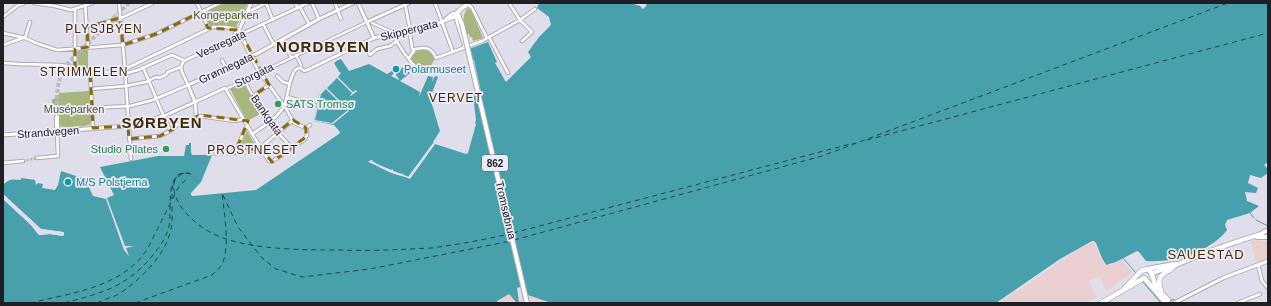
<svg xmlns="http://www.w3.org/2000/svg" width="1271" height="306" viewBox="0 0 1271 306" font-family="Arial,sans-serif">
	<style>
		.commercial { fill: #ead0cb }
		.industrial { fill: #eacfd2 }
		.green { fill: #a7b67c }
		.water { fill: #47a0ac }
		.pier { fill: #e1deeb }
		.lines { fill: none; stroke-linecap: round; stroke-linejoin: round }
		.stream { stroke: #47a0ac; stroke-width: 1 }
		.ferry { stroke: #20484e; stroke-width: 1; stroke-dasharray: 5 4; stroke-linecap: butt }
		.minor-tunnel { stroke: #bab8c3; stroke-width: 2.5; stroke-dasharray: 2.5 1; stroke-linecap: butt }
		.primary-tunnel { stroke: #bab8c3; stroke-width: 4; stroke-dasharray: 4 2; stroke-linecap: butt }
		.pedestrian-casing { stroke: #aca9b5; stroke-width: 4 }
		.minor-casing { stroke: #aca9b5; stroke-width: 4.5 }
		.tertiary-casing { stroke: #aca9b5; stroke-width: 5 }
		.primary-casing { stroke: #aca9b5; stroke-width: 6 }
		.trunk-casing { stroke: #aca9b5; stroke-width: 6 }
		.pedestrian { stroke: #fff; stroke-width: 2 }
		.minor { stroke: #fff; stroke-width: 2.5 }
		.tertiary { stroke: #fff; stroke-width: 3 }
		.primary { stroke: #fff; stroke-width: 4 }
		.trunk { stroke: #fff; stroke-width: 4.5 }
		.primary-bridge-casing { stroke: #aca9b5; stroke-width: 6; stroke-linecap: butt }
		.primary-bridge { stroke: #fff; stroke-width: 4 }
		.marked { fill: none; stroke: #896a09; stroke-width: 3; stroke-dasharray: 8 5; stroke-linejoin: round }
		.culture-dot { fill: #0f9aa8; stroke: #eeebf8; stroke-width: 1.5 }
		.leisure-dot { fill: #2e9e5b; stroke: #eeebf8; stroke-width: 1.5 }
		.labels { text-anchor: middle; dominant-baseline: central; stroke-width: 3.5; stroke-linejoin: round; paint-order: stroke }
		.shield { fill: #eeebf8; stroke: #5e5c63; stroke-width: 1 }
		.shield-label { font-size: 10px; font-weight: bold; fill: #201f23 }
		.park-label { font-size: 11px; fill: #4e5c18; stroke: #eeebf8 }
		.street-label { font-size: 11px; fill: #201f23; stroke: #eeebf8 }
		.culture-label { font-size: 11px; fill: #0d838f; stroke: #eeebf8; text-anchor: start }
		.leisure-label { font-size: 11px; fill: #27864d; stroke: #eeebf8; text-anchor: start }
		.neighbourhood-label { font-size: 12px; letter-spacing: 1px; fill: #3c2d03; stroke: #eeebf8 }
		.quarter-label { font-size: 13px; letter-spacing: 1px; fill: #3c2d03; stroke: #eeebf8 }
		.district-label { font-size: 15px; font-weight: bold; letter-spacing: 1px; fill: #3c2d03; stroke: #eeebf8 }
	</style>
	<rect width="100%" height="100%" fill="#e1deeb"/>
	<path class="commercial" d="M1257,240l11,2v18l-11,4 -7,-23z"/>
	<path class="industrial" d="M1092,242h2l10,22 1,2 6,-1 11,-5 2,2 8,10 -18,14 -8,5 -6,-15 -11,5 8,16 -11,6h-87l42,-28 28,-20z
		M509,294l7,8h3l4,-8 28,9h-53l-1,-2z"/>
	<path class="green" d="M223,3h25l-12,24 -19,-1 -8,1 -6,-12v-3z
		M468,8l3,2 12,28 -10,3 -1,-4h-2l-1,-3h-2c-2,-8 -7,-18 1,-26z
		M86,49l2,2v16l-10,-2 -1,-13 3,-2z
		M424,49c6,0 8,3 11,9l-5,10 -6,2 -7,-3 -6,-9 6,-7z
		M243,83l19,30 -15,8 -17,-32z
		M89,91l2,33c-5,3 -26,4 -32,2v-8l-4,-1v-1l3,-4v-5l-6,-4v-4l7,-1v-5z
		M247,131l9,16 -8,3 -7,1 -1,-4z"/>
	<path class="water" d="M539,3h92l9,3 3,3 3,-3 1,-3h621v159l-4,3 4,4v4l-7,5 -11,-3 -2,8 10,5 -2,5 -11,-1 2,9 12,5 -9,7 -23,7 -2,5 2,5c-17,22 -53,33 -81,31l-7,-9 -2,-1 -21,11 -10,3 -4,-7 -6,-15 -2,-2h-2l-32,18 -64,44h-445l-26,-9 -2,-8 -6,2 2,14h-3l-7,-8 -12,7 1,2h-495v-104l27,25 9,11 11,-1 13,2 -1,-4 -21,-3 -38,-35v-9c6,-6 9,-6 17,-5l2,-2 13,2 1,5 2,-2 5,1 -1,4 13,2 3,-5 3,-14 24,8 8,17 13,3 18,51 5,6 -3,-8 8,-2h-9l-18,-48 7,-3 -14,-28 58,-11h26l2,-11h3v-2h2v9l1,3h20l-11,27 -10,11v2l2,1 63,-6 83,-56 1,-2 -6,-7 -20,-4 5,-28 21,-20 -6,-10 4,-3h1l2,-1 8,12 20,-7 18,10 5,-3 2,2 -3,3 8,4v-1l-3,-4v-2l7,-6 7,6 -10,8 20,11 -1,5 9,-21 5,1 -1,5 3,-6 3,1 -8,21 10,33 -7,11 1,1 -25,34 -7,-3v-1l-1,1 -27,-11 -2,-3 -2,1c8,7 30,17 41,16l24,-33 31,10 2,-1 8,-29 -1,-1 1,-3 -3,-25 8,-3 -7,-32 -5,1v-12l19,-7 9,20 -2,1 11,19 25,-25 -3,-5 11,-15 12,-12 -2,-8 -12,-9z"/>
	<path class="pier" d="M340,72l1,1 -3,4 15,15 3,-2 1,1 -6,5h-1l2,-3 -15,-15 -10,10 15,15 -1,1 -15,-15 -5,5 -6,26 17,3 16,-13 1,1 -16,13 -19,-3 5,-28z
		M433,143l2,1 -25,35 -42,-17 3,-2 6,4 14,6 2,-1v2l8,3 2,-1 -1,1 6,3z
		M3,194l38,35 23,3v3l-1,1 -13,-2 -11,1 -9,-11 -27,-25z"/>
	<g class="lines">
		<path class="stream" d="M1250,213l4,5
			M1256,220l12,6
			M1123,258l13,15
			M1142,281l19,22
			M1168,303l5,-4 5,4"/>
		<path class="ferry" d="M867,140l401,-107
			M191,174c-4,-1 -9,-1 -12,2 -12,8 -1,29 7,37 9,10 20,18 32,23 34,14 86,14 123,14 23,1 47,0 70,-1 9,-1 18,0 27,-2 24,-3 48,-8 72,-13
			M172,199c0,-10 -1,-24 13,-26
			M513,233l341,-90
			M514,240l308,-84 406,-153
			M30,303c41,-10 96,-16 119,-57l28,-56 3,-5 8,-7
			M64,303c38,-10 63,-16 89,-48 7,-9 14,-18 16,-29 3,-16 -3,-43 10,-52l10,-1
			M97,303c6,-3 13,-5 20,-8 20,-12 47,-38 53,-62 3,-9 2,-21 2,-30
			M135,303l77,-28c3,-3 7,-6 9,-9 10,-16 3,-54 1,-73l16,34 24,31 14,11 26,8 68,-8 141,-28"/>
		<path class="minor-tunnel" d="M23,161l14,-3"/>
		<path class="primary-tunnel" d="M57,117c0,-22 -2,-40 14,-57l58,-57"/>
		<defs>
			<path id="pedestrian" d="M372,23l18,8 3,3
				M296,55l5,10 -1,3
				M244,80l9,16
				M226,89l141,-67"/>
			<path id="minor" d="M34,3l21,3 16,4 22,-7
				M85,3l3,44
				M119,3l6,66 6,90
				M197,3l12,26
				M266,3l7,17
				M295,3l3,5
				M312,3l7,16
				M335,3l6,16
				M405,3l5,27
				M435,3l18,49
				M509,3l11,17 12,12 -10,9
				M468,4l4,4 15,30
				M300,7l9,17
				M75,10v57
				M247,10h5l14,-7
				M455,16l10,31
				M3,17l14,-11 7,-3
				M263,24l11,21
				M87,27l32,-8 34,-16
				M3,33l22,5 11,5 21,7 66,-5 33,-11 64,-31
				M410,33l2,15 2,3
				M393,34c5,11 18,31 28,37
				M489,37l19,36
				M25,38l5,-16
				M282,40l9,17
				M364,44l6,11 7,-6 13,-3 7,-5
				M3,45l20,-7
				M409,58l6,-9c11,-2 16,-2 21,9l46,-17 38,-21 15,-11
				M222,60l4,8
				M3,63l16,1 41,1 38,6 26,3 14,-4 34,-15 13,6
				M143,67l27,64
				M181,67l2,-5 3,-2 122,-57
				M125,69l88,-42h13l13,3 -3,2 -3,6
				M90,70l3,58
				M277,76l6,6 7,2
				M269,85l-16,11 23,35 16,17
				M91,89l35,-3 20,-4 10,-5 3,1 7,-3 2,-3 13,-5
				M287,97l28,8
				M92,108l38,-2 23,-6 35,-15 -6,-13 -1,-5
				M196,116l-1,-14 30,-14 29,49 15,24h4l31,-21 3,-5v-5l-1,-2 -12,-5 -9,-16 -27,-37 -7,-13
				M306,128l4,-3
				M252,134c12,-8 23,-14 31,-26 5,-6 6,-39 16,-40 0,0 5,2 5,3l3,-1 67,-32
				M129,139l31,-3 10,-5 10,-8 20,-7 35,5 8,-2
				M235,153l10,-24 2,-2
				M216,154l-1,-2 1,-1 3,2c14,0 28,1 41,-5l33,-28
				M37,158l21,-2 -1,-25
				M3,163l20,-2
				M1258,265l4,16 6,7
				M1238,303l22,-9"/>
			<path id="tertiary" d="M251,3l-12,27 12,27
				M358,3l16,35 60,-13 25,-10
				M446,19l6,-5 5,-1
				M367,22l42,-19
				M3,135l125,-9 36,-10 31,-14 -7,-17 63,-28 68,-38 34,-16
				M1174,303l49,-25 45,-17"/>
			<path id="primary" d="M462,24l-5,-11 6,-6 4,-2
				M57,117v14
				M1257,237h10
				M1147,269l27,-5
				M1151,274c8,-4 15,-5 23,-8 28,-13 58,-23 87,-32l5,-3"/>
			<path id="trunk" d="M1145,279l21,24
				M1123,290l18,-19 6,-2 4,3 5,15 12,13
				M1161,291c-7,-20 8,-16 15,-27
				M1101,303l43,-25"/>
		</defs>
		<use href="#pedestrian" class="pedestrian-casing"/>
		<use href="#minor" class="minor-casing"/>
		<use href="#tertiary" class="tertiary-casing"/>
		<use href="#primary" class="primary-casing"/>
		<use href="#trunk" class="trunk-casing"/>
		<use href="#pedestrian" class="pedestrian"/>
		<use href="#minor" class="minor"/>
		<use href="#tertiary" class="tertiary"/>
		<use href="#primary" class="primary"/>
		<use href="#trunk" class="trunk"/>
		<defs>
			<path id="primary-bridge" d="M462,24l65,279"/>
		</defs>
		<use href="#primary-bridge" class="primary-bridge-casing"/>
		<use href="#primary-bridge" class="primary-bridge"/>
	</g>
	<path class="marked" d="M201,12l7,16 31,2 30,55 -16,11 24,37 16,-13 13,8v9l-34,25 -12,-14 -25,5 13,-32 -48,-6 -40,21 -31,3 -1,-13 -35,2 -3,-59 -15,-2v-18l13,-2 -1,-20 33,-9 3,27 33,-11z"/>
	<g class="culture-dot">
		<circle cx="396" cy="69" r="4"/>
		<circle cx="68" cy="182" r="4"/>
	</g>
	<g class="leisure-dot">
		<circle cx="278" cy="104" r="4"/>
		<circle cx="166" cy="149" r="4"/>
	</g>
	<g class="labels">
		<rect class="shield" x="482" y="155" width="26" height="16" rx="3"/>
		<g class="shield-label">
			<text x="495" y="163">862</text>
		</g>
		<g class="park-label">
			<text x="226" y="15">Kongeparken</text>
			<text x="74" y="109">Muséparken</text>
		</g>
		<g class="street-label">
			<text transform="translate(409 30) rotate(-14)">Skippergata</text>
			<text transform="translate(221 44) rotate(-25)">Vestregata</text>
			<text transform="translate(226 68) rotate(-25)">Grønnegata</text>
			<text transform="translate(254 75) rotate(-26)">Storgata</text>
			<text transform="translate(267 115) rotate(55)">Bankgata</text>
			<text transform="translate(48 132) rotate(-4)">Strandvegen</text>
			<text transform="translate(506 210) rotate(77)">Tromsøbrua</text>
		</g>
		<g class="culture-label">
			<text x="404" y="69">Polarmuseet</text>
			<text x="76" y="182">M/S Polstjerna</text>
		</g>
		<g class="leisure-label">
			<text x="286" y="104">SATS Tromsø</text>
			<text x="158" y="149" text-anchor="end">Studio Pilates</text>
		</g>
		<g class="neighbourhood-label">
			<text x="104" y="29">PLYSJBYEN</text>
			<text x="84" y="72">STRIMMELEN</text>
			<text x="456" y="98">VERVET</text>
			<text x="253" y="150">PROSTNESET</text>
		</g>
		<g class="quarter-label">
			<text x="1206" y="254">SAUESTAD</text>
		</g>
		<g class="district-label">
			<text x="323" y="46">NORDBYEN</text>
			<text x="162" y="122">SØRBYEN</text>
		</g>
	</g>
	<rect width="1271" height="306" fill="none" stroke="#201f23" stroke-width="8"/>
</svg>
